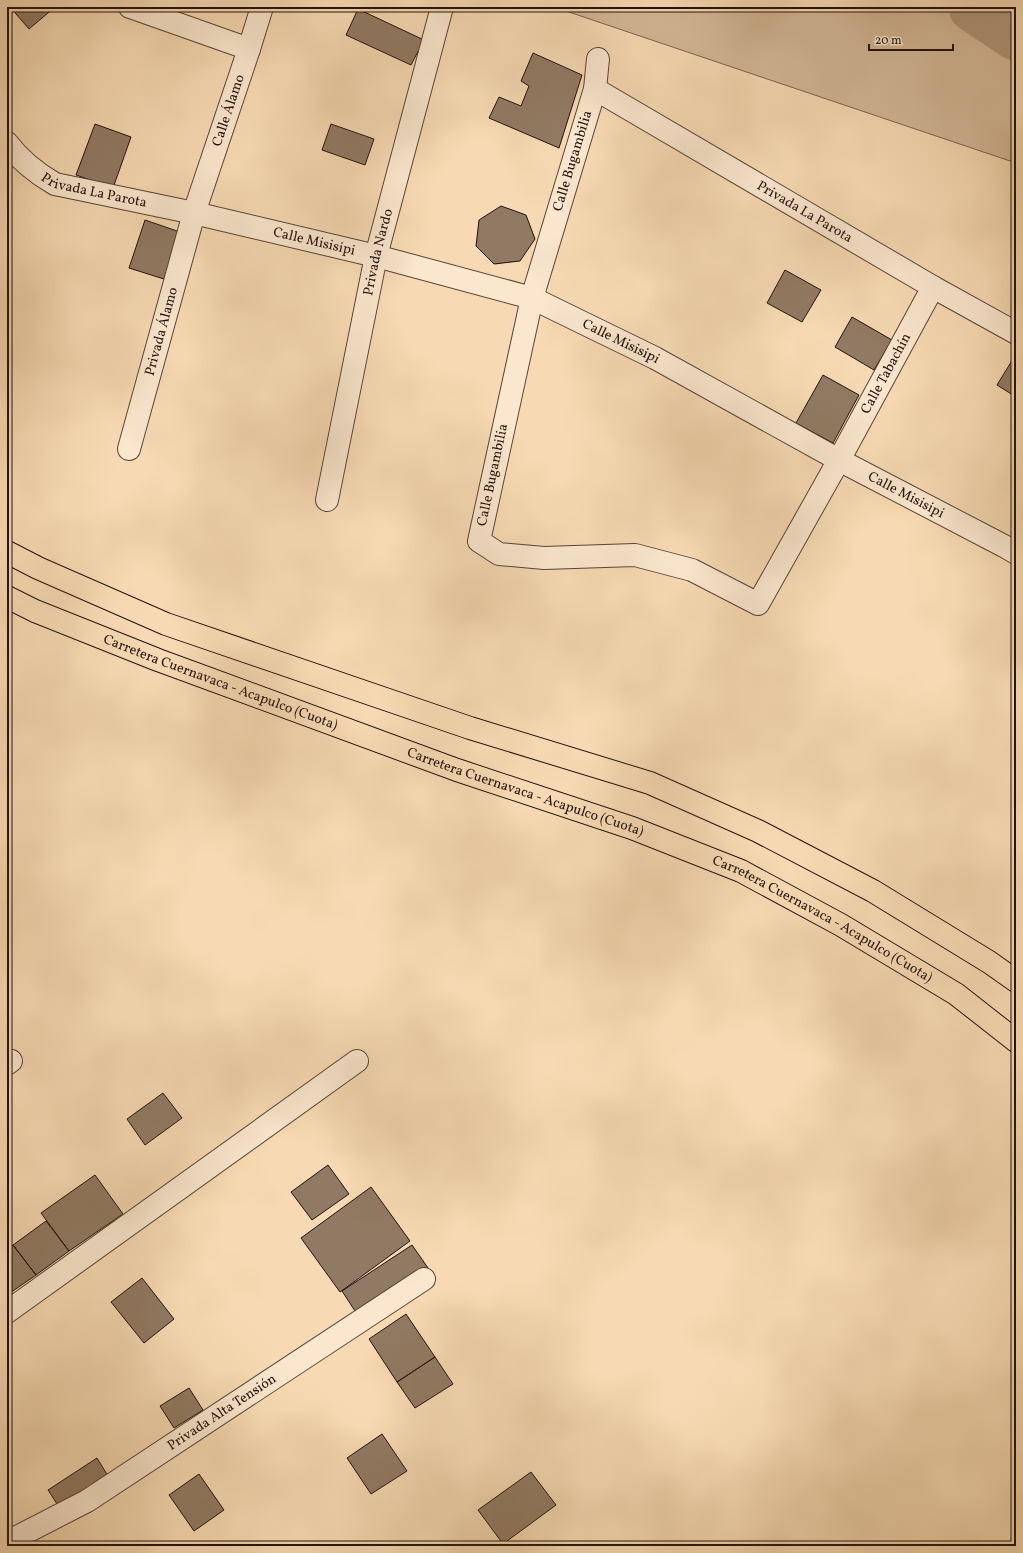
<svg xmlns="http://www.w3.org/2000/svg" width="1023" height="1553" viewBox="0 0 1023 1553" font-family="Vollkorn,serif">
	<style>
		.green { fill: #d3b897; stroke: #7b6552 }
		.lines { fill: none; stroke-linecap: round; stroke-linejoin: round }
		.river { stroke: #af967a; stroke-width: 51 }
		.building { fill: #917a63; stroke: #23120c }
		.minor-casing { stroke: #584436; stroke-width: 24 }
		.highway-casing { stroke: #23120c; stroke-width: 24 }
		.minor { stroke: #fae7ce; stroke-width: 22 }
		.highway { stroke: #f7dab3; stroke-width: 22 }
		.labels { text-anchor: middle; dominant-baseline: central; stroke-width: 3; stroke-linejoin: round; paint-order: stroke }
		.street-label { font-size: 14px; fill: #23120c; stroke: #fae7ce }
	</style>
	<rect width="100%" height="100%" fill="#f7dab3"/>
	<filter id="stains"><feTurbulence type="fractalNoise" baseFrequency=".005" numOctaves="4"/><feColorMatrix values="0 0 0 0 .2 0 0 0 0 .09 0 0 0 0 .02 0 0 0 .5 -.17"/></filter>
	<radialGradient id="worn" r=".72"><stop offset=".6" stop-color="#630" stop-opacity="0"/><stop offset="1" stop-color="#630" stop-opacity=".3"/></radialGradient>
	<path class="green" d="M554,7h462v156z"/>
	<g class="lines">
		<path class="river" d="M974,7l42,28"/>
	</g>
	<path class="building" d="M10,7h45l-26,22z
		M358,9l66,31 -13,25 -65,-30z
		M533,53l49,22 -23,73 -70,-30 10,-21 22,9 8,-20 -8,-5z
		M95,124l36,13 -18,51 -37,-13z
		M331,124l43,15 -9,26 -43,-15z
		M501,206l25,9 9,24 -15,22 -26,3 -18,-18 3,-26z
		M145,220l35,12 -16,47 -35,-11z
		M785,270l36,20 -19,32 -35,-19z
		M852,317l40,23 -18,30 -39,-23z
		M1016,354v43l-19,-12z
		M823,375l36,20 -26,48 -37,-20z
		M163,1093l19,25 -37,27 -18,-26z
		M328,1165l21,29 -37,26 -21,-28z
		M95,1175l28,39 -54,37 -28,-38z
		M371,1187l39,54 -70,51 -39,-54z
		M46,1221l23,30 -33,24 -23,-30z
		M13,1245l23,30 -29,20v-46z
		M412,1245l16,23 -71,46 -15,-23z
		M142,1278l32,41 -30,24 -33,-41z
		M406,1314l29,43 -38,25 -28,-43z
		M435,1357l18,27 -38,24 -18,-26z
		M189,1388l14,22 -29,18 -14,-22z
		M382,1434l25,37 -36,23 -24,-36z
		M97,1458l11,18 -49,31 -11,-17z
		M531,1472l25,33 -53,39 -25,-34z
		M199,1474l25,36 -30,21 -25,-36z"/>
	<g class="lines">
		<defs>
			<g id="minor">
				<path d="M130,7l119,42"/>
				<path id="s1" d="M598,59l-3,30 -63,209 -53,243 20,13 45,4 91,-3 57,15 66,34 81,-144 94,-173"/>
				<path id="s2" d="M595,89l338,198 83,46"/>
				<path id="s3" d="M7,143c13,17 29,30 48,41l139,29 182,43 156,42 123,60 184,102 165,86 12,7"/>
				<path id="s4" d="M129,449l65,-236 55,-164 13,-42"/>
				<path id="s5" d="M327,500l49,-244 66,-249"/>
				<path d="M7,1064l4,-3"/>
				<path d="M7,1312l350,-251"/>
				<path id="s6" d="M7,1545l8,-7 72,-37 337,-222"/>
			</g>
			<g id="highway">
				<path d="M7,552l31,16 128,56 304,104 180,55 108,48 115,60 116,71 27,19"/>
				<path id="s7" d="M7,597l28,14 123,49 299,110 175,58 109,43 100,54 115,69 60,47"/>
			</g>
		</defs>
		<use href="#minor" class="minor-casing"/>
		<use href="#highway" class="highway-casing"/>
		<use href="#minor" class="minor"/>
		<use href="#highway" class="highway"/>
	</g>
	<g class="labels">
		<g class="street-label">
			<text stroke="none"><textPath href="#s4" startOffset="353">Calle Álamo</textPath></text>
			<text transform="translate(573 161) rotate(-73)">Calle Bugambilia</text>
			<text stroke="none"><textPath href="#s3" startOffset="103">Privada La Parota</textPath></text>
			<text stroke="none"><textPath href="#s2" startOffset="243">Privada La Parota</textPath></text>
			<text stroke="none"><textPath href="#s3" startOffset="329">Calle Misisipi</textPath></text>
			<text stroke="none"><textPath href="#s5" startOffset="253">Privada Nardo</textPath></text>
			<text stroke="none"><textPath href="#s4" startOffset="122">Privada Álamo</textPath></text>
			<text stroke="none"><textPath href="#s3" startOffset="653">Calle Misisipi</textPath></text>
			<text stroke="none"><textPath href="#s1" startOffset="1054">Calle Tabachín</textPath></text>
			<text transform="translate(493 475) rotate(-78)">Calle Bugambilia</text>
			<text stroke="none"><textPath href="#s3" startOffset="977">Calle Misisipi</textPath></text>
			<text stroke="none"><textPath href="#s7" startOffset="230">Carretera Cuernavaca - Acapulco (Cuota)</textPath></text>
			<text stroke="none"><textPath href="#s7" startOffset="554">Carretera Cuernavaca - Acapulco (Cuota)</textPath></text>
			<text stroke="none"><textPath href="#s7" startOffset="878">Carretera Cuernavaca - Acapulco (Cuota)</textPath></text>
			<text stroke="none"><textPath href="#s6" startOffset="253">Privada Alta Tensión</textPath></text>
		</g>
	</g>
	<rect width="1023" height="1553" fill="none" stroke="#f7dab3" stroke-width="24"/>
	<rect x="8" y="8" width="1007" height="1537" fill="none" stroke="#23120c" stroke-width="2"/>
	<rect x="12" y="12" width="999" height="1529" fill="none" stroke="#23120c"/>
	<path d="M869 44v6h84v-6" fill="none" stroke="#23120c" stroke-width="2"/>
	<text x="875" y="44" font-size="12" fill="#23120c" stroke="#fae7ce" stroke-width="3" paint-order="stroke">20 m</text>
	<rect width="100%" height="100%" filter="url(#stains)"/>
	<rect width="100%" height="100%" fill="url(#worn)"/>
</svg>
